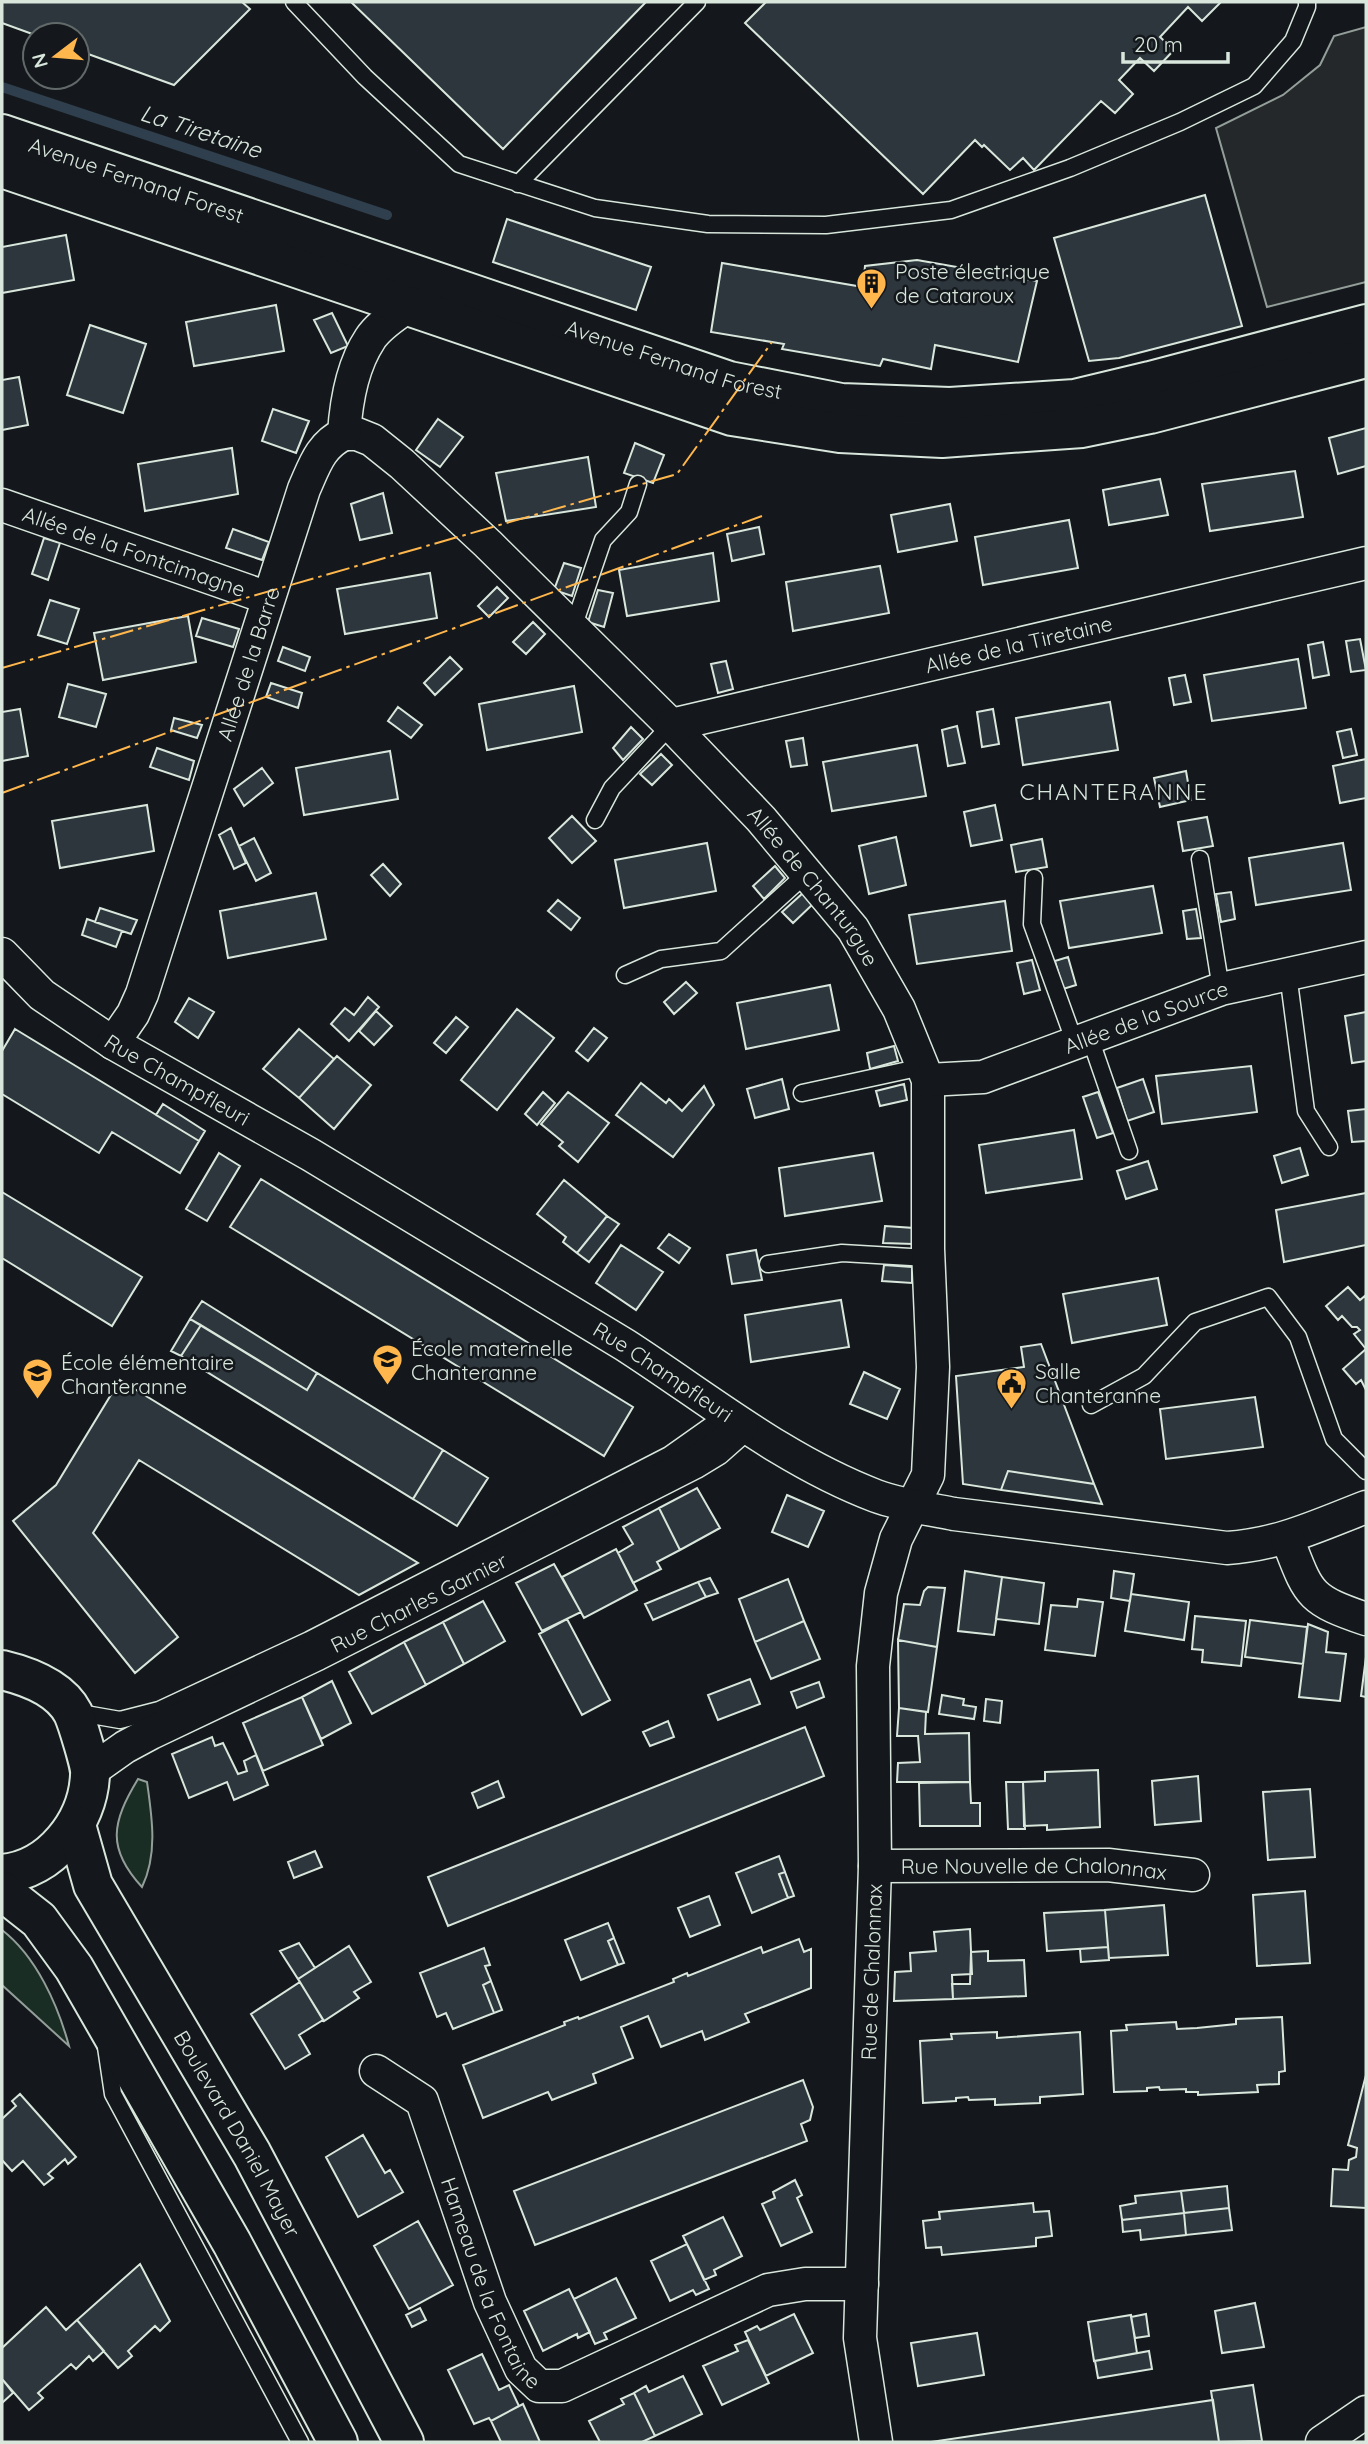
<svg xmlns="http://www.w3.org/2000/svg" width="1368" height="2444" viewBox="0 0 1368 2444" font-family="Quicksand,sans-serif">
	<style>
		.green { fill: #1a2d24; stroke: #939e99; stroke-width: 2 }
		.parking { fill: #24282b; stroke: #939e99; stroke-width: 2 }
		.lines { fill: none; stroke-linecap: round; stroke-linejoin: round }
		.stream { stroke: #2f3f4d; stroke-width: 10 }
		.building { fill: #2c363c; stroke: #d8e6dc; stroke-width: 2 }
		.service-casing { stroke: #d8e6dc; stroke-width: 19 }
		.minor-casing { stroke: #d8e6dc; stroke-width: 35 }
		.primary-casing { stroke: #d8e6dc; stroke-width: 42 }
		.service { stroke: #14181c; stroke-width: 16 }
		.minor { stroke: #14181c; stroke-width: 32 }
		.primary { stroke: #14181c; stroke-width: 38 }
		.power { stroke: #ffb74d; stroke-width: 2; stroke-dasharray: 24 5 3.5 5; stroke-linecap: butt }
		.labels { text-anchor: middle; dominant-baseline: central; stroke-width: 5; stroke-linejoin: round; paint-order: stroke }
		.street-label { font-size: 21px; fill: #d8e6dc; stroke: #14181c }
		.poi-label { font-size: 21px; fill: #d8e6dc; stroke: #14181c; text-anchor: start }
		.water-label { font-size: 23px; font-style: italic; fill: #d8e6dc; stroke: #14181c }
		.neighbourhood-label { font-size: 23px; letter-spacing: 2px; fill: #d8e6dc; stroke: #14181c }
	</style>
	<rect width="100%" height="100%" fill="#14181c"/>
	<path class="green" d="M138,1779l9,3c5,35 11,72 -5,105 -36,-39 -30,-65 -4,-108z
		M2,1930c34,26 56,75 67,116l-67,-61z"/>
	<path class="parking" d="M1366,27v255l-99,25 -51,-179 67,-33 37,-30 14,-29z"/>
	<g class="lines">
		<path class="stream" d="M2,87l385,128"/>
	</g>
	<path class="building" d="M2,2h240l8,7 -76,76 -97,-35v-15h-42l-33,-12z
		M351,2h295l-143,147z
		M766,2h455l-19,19 -14,-14 -28,30 14,13 -20,21 -14,-13 -21,22 14,14 -18,19 -14,-12 -67,69 -11,-12 -13,12 -26,-25 -2,2 -7,-7 -52,54 -178,-171z
		M1205,195l37,131 -123,32 -30,3 -35,-123z
		M507,219l144,48 -15,43 -143,-48z
		M66,235l8,45 -72,13v-46z
		M917,260l120,21 -19,81 -83,-17 -4,24 -48,-10 -3,7 -98,-17 2,-5 -73,-12 11,-69 141,24 2,-21z
		M276,305l8,46 -90,15 -8,-44z
		M332,313l16,33 -17,7 -17,-33z
		M90,325l56,19 -23,69 -56,-18z
		M19,377l9,48 -26,5v-50z
		M273,409l36,12 -13,32 -34,-12z
		M438,419l25,18 -23,30 -24,-17z
		M1366,428v38l-28,8 -9,-36z
		M635,443l29,12 -11,28 -29,-10z
		M232,448l6,46 -93,17 -7,-47z
		M588,457l8,50 -90,14 -10,-48z
		M1295,471l8,46 -93,14 -8,-47z
		M1160,479l8,36 -59,10 -6,-35z
		M383,493l9,40 -32,7 -9,-36z
		M950,504l7,37 -59,11 -7,-37z
		M1069,520l9,48 -95,17 -8,-48z
		M759,527l5,27 -32,7 -5,-27z
		M233,529l36,13 -7,18 -36,-12z
		M44,538l16,5 -12,37 -16,-6z
		M713,553l6,48 -92,15 -8,-46z
		M564,563l17,5 -9,28 -18,-6z
		M880,566l9,47 -96,18 -7,-49z
		M430,573l7,45 -92,16 -8,-45z
		M497,587l11,11 -19,19 -11,-11z
		M598,590l15,3 -9,34 -16,-5z
		M50,600l29,9 -12,35 -29,-9z
		M188,616l8,46 -93,18 -9,-47z
		M202,618l37,11 -6,18 -37,-11z
		M533,622l12,12 -19,20 -13,-12z
		M1360,639l6,31 -15,2 -5,-31z
		M1323,642l6,33 -16,3 -5,-33z
		M283,647l27,10 -5,14 -27,-10z
		M450,657l12,12 -27,26 -11,-12z
		M1298,659l8,49 -94,13 -8,-46z
		M726,661l7,28 -15,4 -7,-29z
		M1185,675l6,27 -17,3 -5,-27z
		M271,683l31,10 -4,15 -32,-11z
		M68,684l38,10 -10,33 -37,-10z
		M574,686l8,46 -95,18 -8,-46z
		M1110,702l8,48 -95,15 -7,-47z
		M398,707l24,18 -11,13 -23,-17z
		M20,709l8,47 -26,5v-49z
		M993,709l6,35 -17,3 -5,-35z
		M174,718l28,7 -5,13 -26,-8z
		M957,726l8,37 -17,3 -6,-36z
		M631,727l12,12 -20,21 -10,-12z
		M1351,729l6,26 -14,3 -6,-26z
		M803,738l4,27 -16,2 -5,-26z
		M917,745l9,51 -94,15 -9,-49z
		M157,748l37,13 -5,19 -39,-13z
		M390,751l8,48 -94,16 -8,-47z
		M661,754l11,11 -20,20 -12,-11z
		M1366,759v39l-26,5 -7,-37z
		M262,768l11,15 -29,23 -10,-17z
		M1186,771l5,29 -31,7 -6,-29z
		M147,805l7,46 -94,17 -8,-47z
		M995,805l7,35 -31,6 -7,-34z
		M572,816l24,25 -24,22 -23,-25z
		M1207,817l6,29 -30,5 -5,-29z
		M231,828l15,35 -12,6 -15,-34z
		M896,837l10,48 -37,9 -10,-48z
		M254,838l17,35 -15,8 -17,-35z
		M1042,839l5,28 -31,5 -5,-27z
		M707,843l9,48 -92,17 -9,-48z
		M1343,843l8,47 -95,15 -7,-47z
		M383,864l18,20 -11,12 -19,-21z
		M775,866l10,12 -21,21 -11,-13z
		M1153,886l9,47 -93,15 -9,-47z
		M1231,892l4,27 -14,3 -5,-28z
		M316,893l10,46 -98,19 -8,-47z
		M803,893l10,11 -20,19 -11,-11z
		M558,900l22,18 -9,12 -23,-19z
		M1005,901l7,50 -95,13 -8,-49z
		M100,908l37,12 -6,14 -36,-12z
		M1196,909l5,29 -14,1 -4,-28z
		M87,919l35,12 -6,16 -34,-12z
		M1068,957l8,28 -13,4 -8,-28z
		M1032,960l8,30 -16,4 -7,-31z
		M686,982l11,11 -23,21 -10,-12z
		M830,985l9,45 -93,19 -9,-46z
		M368,997l11,10 -30,34 -18,-17 14,-16 9,7z
		M189,998l25,14 -16,26 -23,-16z
		M517,1009l37,29 -57,72 -36,-30z
		M376,1011l16,15 -18,19 -15,-14z
		M1366,1012v49l-14,2 -7,-47z
		M456,1017l12,10 -22,26 -12,-10z
		M594,1028l13,10 -19,23 -12,-10z
		M15,1029l184,112 -19,32 -68,-41 -13,21 -97,-59v-43z
		M299,1029l35,30 -35,39 -36,-29z
		M894,1046l4,15 -28,8 -3,-16z
		M337,1056l34,29 -37,44 -35,-31z
		M1251,1066l6,46 -95,12 -6,-48z
		M782,1079l7,30 -34,9 -8,-29z
		M1143,1079l11,33 -27,9 -10,-33z
		M641,1083l25,20 3,-4 13,12 22,-25 10,19 -41,52 -57,-42z
		M904,1084l3,16 -27,6 -4,-15z
		M543,1092l12,11 -18,22 -12,-11z
		M568,1092l41,31 -31,39 -19,-16 4,-4 -22,-18z
		M1098,1092l15,41 -16,5 -14,-41z
		M163,1104l42,27 -6,10 -43,-26z
		M1366,1109v32l-14,1 -4,-31z
		M1074,1130l8,49 -96,14 -7,-48z
		M1300,1148l8,27 -26,8 -8,-27z
		M219,1153l21,13 -33,55 -21,-12z
		M873,1153l9,48 -97,15 -6,-48z
		M1148,1161l9,28 -31,10 -9,-28z
		M261,1179l372,228 -29,49 -374,-229z
		M564,1180l43,36 -30,37 -14,-11 3,-5 -29,-23z
		M2,1192l140,85 -30,49 -110,-68z
		M1366,1193v52l-82,17 -8,-52z
		M607,1216l12,8 -30,38 -12,-9z
		M885,1226l29,2 -1,16 -30,-1z
		M669,1234l21,14 -11,15 -21,-15z
		M621,1245l42,27 -27,38 -40,-27z
		M756,1250l6,30 -30,4 -5,-29z
		M884,1265l28,2v16l-30,-2z
		M1158,1278l9,47 -95,18 -9,-49z
		M1348,1287l12,13 6,-5v54l-12,-15 6,-4 -3,-3h-5l-10,-11 -4,4 -12,-14z
		M841,1300l8,47 -98,15 -6,-47z
		M202,1301l115,72 -10,17 -117,-71z
		M190,1319l11,6 -20,31 -10,-5z
		M201,1325l106,65 10,-17 126,77 -30,49 -232,-143z
		M1041,1344l53,140 -86,-13 -7,19 -38,-6 -7,-108 68,-9 -3,-20z
		M1366,1349v41l-5,-10 -5,4 -13,-15z
		M864,1372l36,17 -13,30 -37,-15z
		M120,1380l298,183 -59,32 -220,-135 -46,73 85,104 -43,36 -122,-152 43,-36z
		M1255,1397l8,50 -97,12 -6,-50z
		M443,1450l45,28 -31,48 -44,-27z
		M1008,1471l86,13 8,20 -101,-14z
		M697,1488l23,40 -40,22 -21,-42z
		M787,1495l37,16 -16,36 -36,-15z
		M659,1508l21,42 -23,12 4,7 -28,14 -15,-30 15,-9 -10,-17z
		M616,1549l21,41 -53,28 -22,-41z
		M554,1564l27,48 -39,19 -26,-48z
		M965,1571l37,6 -8,58 -36,-4z
		M1114,1571l20,3 -4,27 -19,-3z
		M1002,1577l42,6 -5,41 -43,-5z
		M710,1578l8,15 -12,4 -8,-15z
		M788,1579l16,42 -49,21 -16,-43z
		M698,1582l8,15 -53,23 -8,-16z
		M928,1587l17,1 -8,59 -39,-7 6,-36 16,1 4,-14z
		M1131,1594l58,8 -5,38 -59,-9z
		M1078,1599l25,3 -8,54 -50,-6 6,-45 26,2z
		M483,1601l22,40 -41,23 -21,-42z
		M1195,1616l51,5 -5,45 -39,-4 1,-12 -11,-1z
		M567,1619l43,81 -28,15 -43,-81z
		M1250,1620l57,7 -4,37 -58,-7z
		M804,1621l16,38 -49,20 -16,-37z
		M443,1622l21,42 -38,21 -22,-43z
		M1308,1624l20,8 -2,20 20,2 -6,47 -41,-4z
		M898,1640l39,7 -9,65 -29,-4z
		M404,1642l22,43 -54,29 -23,-42z
		M1366,1657v40l-5,-1z
		M750,1679l10,25 -42,16 -10,-25z
		M332,1681l19,42 -30,16 -19,-42z
		M819,1682l5,15 -27,11 -6,-16z
		M942,1695l22,4 -1,6 13,2 -2,12 -35,-5z
		M302,1697l21,48 -60,26 -20,-48z
		M986,1699l16,2 -2,22 -16,-2z
		M899,1708l27,4 -1,22 44,-1 1,49h-73l1,-19 22,-1 -2,-26h-21z
		M668,1721l6,16 -24,9 -7,-14z
		M805,1727l19,49 -376,150 -20,-49z
		M212,1737l3,9 8,-3 15,31 9,-3 -3,-10 12,-6 12,30 -34,15 -7,-18 -38,16 -17,-44z
		M1098,1770l2,57 -53,3v-5l-23,1 -1,-44 22,-1v-9z
		M1198,1776l3,45 -46,4 -3,-44z
		M498,1781l6,16 -26,11 -6,-15z
		M970,1782l1,21h9v23h-60l-1,-43z
		M1006,1782h17l2,47h-17z
		M1310,1789l5,68 -47,3 -5,-68z
		M315,1851l7,16 -28,11 -6,-16z
		M779,1856l6,16 -6,2 9,24 -36,15 -16,-40z
		M785,1872l9,24 -6,2 -9,-24z
		M1305,1891l5,72 -53,3 -4,-71z
		M709,1896l11,29 -30,12 -12,-29z
		M1164,1905l4,50 -59,3 -4,-48z
		M1105,1910l3,37 -61,4 -3,-38z
		M608,1923l6,15 -6,3 10,24 -37,15 -16,-40z
		M970,1929l2,45 -20,1 1,24 -59,2 1,-29 16,-1 -1,-18 26,-2 -2,-19z
		M614,1938l10,25 -6,2 -10,-24z
		M799,1939l5,13 7,-3v39l-66,26 4,8 -44,18 -3,-9 -41,16 -13,-31 -27,11 12,31 -40,16 3,9 -44,17 -4,-8 -65,26 -20,-53 102,-40 -1,-3 14,-5 1,2 95,-37 -1,-3 14,-6 1,3 73,-29 2,6z
		M299,1943l16,25 -17,11 -18,-28z
		M349,1946l22,36 -17,10 5,6 -35,23 -26,-42z
		M1108,1947l1,13 -28,2 -1,-13z
		M484,1948l6,17 -5,1 6,15 -8,4 11,28 -41,16 -7,-16 -9,4 -17,-44z
		M988,1951v10l36,-1 2,36 -73,3 -1,-15h18l1,-32z
		M491,1981l11,29 -8,3 -11,-28z
		M300,1982l23,38 -24,15 11,19 -25,15 -34,-55z
		M1282,2017l3,54 -6,1v12l-22,1 1,7 -60,3v-3h-12v-3l-26,1 -1,-3 -12,1v3l-33,1 -3,-61 16,-1 -1,-5 50,-3 1,7 20,-1 39,-4v-5z
		M997,2032v6l83,-6 3,62 -43,3v6l-45,2v-6l-26,1 -1,-3 -12,1v3l-33,2 -3,-62 32,-2 -1,-5z
		M1366,2075v133l-35,-2 2,-37 15,1 1,-10 7,-3 1,-9 -9,-3z
		M803,2080l10,27 -3,13 -9,4 6,17 -272,104 -21,-54z
		M20,2094l56,63 -8,7 -3,-5 -17,15 5,4 -9,7 -21,-24 -11,10 -10,-11v-41l14,-13 -4,-5z
		M363,2135l22,38 5,-3 13,22 -45,25 -32,-60z
		M795,2180l7,15 -5,3 15,34 -31,14 -19,-42 13,-6 -2,-6z
		M1227,2186l2,22 -45,5 -3,-22z
		M1181,2191l3,22 -62,7 -2,-14 16,-3 -1,-7z
		M1033,2203l1,9 15,-1 3,25 -16,2v8l-94,9 -1,-8 -15,1 -3,-27 17,-2 -1,-7z
		M1229,2208l3,22 -46,5 -2,-22z
		M1184,2213l2,22 -45,5 -1,-10 -17,2 -1,-12z
		M723,2217l19,39 -28,14 2,5 -12,5 -21,-44z
		M418,2221l35,64 -44,24 -35,-63z
		M687,2244l22,45 -13,6 -3,-5 -23,11 -19,-40z
		M140,2264l30,57 -10,10 -5,-5 -27,25 4,5 -14,12 -41,-48z
		M616,2278l20,40 -32,15 3,6 -12,5 -21,-45z
		M569,2289l21,43 -12,6 -1,-4 -34,17 -19,-40z
		M1255,2303l9,44 -42,6 -7,-42z
		M46,2307l20,23 11,-10 27,31 -11,10 -4,-5 -13,13 -5,-5 -33,29 5,5 -14,12 -27,-31v-31z
		M420,2308l6,12 -14,7 -6,-12z
		M794,2314l19,39 -47,23 -21,-44 12,-6 3,4z
		M1146,2314l3,22 -14,2 -4,-21z
		M1131,2315l6,38 -43,8 -6,-39z
		M977,2333l7,42 -66,11 -7,-43z
		M748,2340l21,43 -47,22 -19,-39 35,-15 -3,-6z
		M1149,2351l3,18 -54,9 -3,-17z
		M482,2354l17,36 10,-5 10,21 -28,15 -2,-3 -15,6 -26,-54z
		M683,2376l19,38 -47,22 -21,-43 12,-7 3,6z
		M2,2379l11,14 -10,9 -1,-1z
		M1253,2385l9,56 -43,1 -8,-51z
		M634,2393l21,43 -13,6h-42l-11,-21 35,-17 -3,-5z
		M1213,2400l6,42h-288z
		M523,2404l17,38h-39l-10,-21z"/>
	<g class="lines">
		<defs>
			<path id="service" d="M294,2l71,75 94,87 136,44 113,16 118,1 125,-15 119,-42 110,-46 74,-36 39,-45 14,-34v-5
				M518,184l179,-182
				M573,628l30,-88 26,-28 9,-28
				M595,820l17,-32 59,-63
				M1200,859l21,130
				M1034,878l-2,46 43,119
				M1288,974l18,137 23,36
				M625,975l36,-16 60,-8 85,-77
				M1090,1038l39,113
				M802,1093l120,-26
				M768,1264l74,-11 86,5
				M1091,1405l53,-29 51,-54 73,-25 30,40 36,102 32,32
				M74,1712l46,8 39,-10 150,-70 360,-185 58,-41
				M106,2047l7,47 187,348"/>
			<g id="minor">
				<path id="s1" d="M344,434h13l15,6 30,24 86,80 183,181 90,94 92,110 46,80 29,71v169l5,118 -5,108 -32,64 -15,54 -8,73 2,200 -15,472 16,104"/>
				<path id="s2" d="M2,505l266,93"/>
				<path id="s3" d="M671,725l695,-162"/>
				<path id="s4" d="M2,954l40,41 71,48 198,112 314,190c82,53 159,116 251,151 25,9 52,13 78,18l273,34c51,-3 92,-23 139,-41"/>
				<path id="s5" d="M113,1043l20,-29 9,-20 162,-505c10,-22 16,-44 40,-55 2,-31 8,-68 26,-95 9,-14 25,-23 38,-33"/>
				<path id="s6" d="M928,1080l55,-3 238,-88 145,-32"/>
				<path d="M1287,1538c22,56 20,61 79,81"/>
				<path id="s7" d="M91,1771l34,-24 26,-14 166,-79 376,-191 23,-14 26,-23"/>
				<path id="s8" d="M875,1866l233,-1 85,10"/>
				<path id="s9" d="M376,2071l46,30 68,201 31,67 18,17h23l206,-96 37,-6h57"/>
				<path d="M1322,2442l44,-30"/>
			</g>
			<g id="primary">
				<path id="s10" d="M2,134l727,247 112,22 109,4 125,-8 75,-18 216,-57"/>
				<path d="M2,168l730,248 108,17 102,5 140,-10 68,-14 216,-56"/>
				<path d="M2,1670c25,6 58,18 71,43 4,9 18,53 17,62 -2,47 -39,95 -88,99"/>
				<path id="s11" d="M76,1825l17,60 159,269 152,288"/>
				<path d="M2,1891l37,29 35,48 158,275 106,199"/>
			</g>
		</defs>
		<use href="#service" class="service-casing"/>
		<use href="#minor" class="minor-casing"/>
		<use href="#primary" class="primary-casing"/>
		<use href="#service" class="service"/>
		<use href="#minor" class="minor"/>
		<use href="#primary" class="primary"/>
		<path class="power" d="M2,668l675,-194 95,-132
			M2,793l760,-277"/>
	</g>
	<defs>
		<symbol id="building-pin" viewBox="-11 -11 22 30"><path d="M0 17L-7.5 6A9.5 9.5 0 1 1 7.5 6Z" fill="#ffb74d" stroke="#14181c"/><path d="M-4-6H4V6H1V3H-1V6H-4ZM-2.5-4.3h1.7v1.8h-1.7ZM.8-4.3h1.7v1.8H.8ZM-2.5-1h1.7V.8h-1.7ZM.8-1h1.7V.8H.8Z" fill="#111"/></symbol>
		<symbol id="school-pin" viewBox="-11 -11 22 30"><path d="M0 17L-7.5 6A9.5 9.5 0 1 1 7.5 6Z" fill="#ffb74d" stroke="#14181c"/><path d="M0-5L7-2L0 1L-7-2ZM-4 1L0 2.5L4 1V4Q0 6-4 4Z" fill="#111"/></symbol>
		<symbol id="civic-pin" viewBox="-11 -11 22 30"><path d="M0 17L-7.5 6A9.5 9.5 0 1 1 7.5 6Z" fill="#ffb74d" stroke="#14181c"/><path d="M-.6-6.5H3V-4.5H.6V-3L4-1V1h2V6H-6V1h2V-1L-.6-3ZM-1.2 2.5V6h2.4V2.5Z" fill="#111"/></symbol>
	</defs>
	<g fill-rule="evenodd">
		<use href="#building-pin" x="854" y="266" width="35" height="47"/>
		<use href="#school-pin" x="370" y="1342" width="35" height="47"/>
		<use href="#school-pin" x="20" y="1356" width="35" height="47"/>
		<use href="#civic-pin" x="994" y="1366" width="35" height="47"/>
	</g>
	<g class="labels">
		<g class="street-label">
			<text stroke="none"><textPath href="#s10" startOffset="142">Avenue Fernand Forest</textPath></text>
			<text stroke="none"><textPath href="#s10" startOffset="709">Avenue Fernand Forest</textPath></text>
			<text stroke="none"><textPath href="#s2" startOffset="140">Allée de la Fontcimagne</textPath></text>
			<text stroke="none"><textPath href="#s3" startOffset="357">Allée de la Tiretaine</textPath></text>
			<text stroke="none"><textPath href="#s5" startOffset="404">Allée de la Barre</textPath></text>
			<text stroke="none"><textPath href="#s1" startOffset="658">Allée de Chanturgue</textPath></text>
			<text stroke="none"><textPath href="#s6" startOffset="229">Allée de la Source</textPath></text>
			<text stroke="none"><textPath href="#s4" startOffset="217">Rue Champfleuri</textPath></text>
			<text stroke="none"><textPath href="#s4" startOffset="784">Rue Champfleuri</textPath></text>
			<text stroke="none"><textPath href="#s7" startOffset="369">Rue Charles Garnier</textPath></text>
			<text stroke="none"><textPath href="#s8" startOffset="159">Rue Nouvelle de Chalonnax</textPath></text>
			<text transform="translate(871 1972) rotate(-88)">Rue de Chalonnax</text>
			<text stroke="none"><textPath href="#s11" startOffset="350">Boulevard Daniel Mayer</textPath></text>
			<text stroke="none"><textPath href="#s9" startOffset="250">Hameau de la Fontaine</textPath></text>
		</g>
		<g class="poi-label">
			<text x="895" y="271">Poste électrique<tspan x="895" dy="24">de Cataroux</tspan></text>
			<text x="411" y="1348">École maternelle<tspan x="411" dy="24">Chanteranne</tspan></text>
			<text x="61" y="1362">École élémentaire<tspan x="61" dy="24">Chanteranne</tspan></text>
			<text x="1035" y="1371">Salle<tspan x="1035" dy="24">Chanteranne</tspan></text>
		</g>
		<g class="water-label">
			<text transform="translate(201 131) rotate(18)">La Tiretaine</text>
		</g>
		<g class="neighbourhood-label">
			<text x="1114" y="791">CHANTERANNE</text>
		</g>
	</g>
	<rect width="1368" height="2444" fill="none" stroke="#d8e6dc" stroke-width="7"/>
	<g transform="translate(56 56) rotate(254)"><circle r="33" fill="#14181c" stroke="#626a69" stroke-width="2"/>
	<path d="M0-5L12 26L0 18L-12 26Z" fill="#ffb74d"/>
	<text y="-10" font-size="19" font-weight="bold" text-anchor="middle" fill="#d8e6dc">N</text>
	</g>
	<path d="M1123 52v10h105v-10" fill="none" stroke="#d8e6dc" stroke-width="3.5"/>
	<text x="1134" y="52" font-size="21" fill="#d8e6dc" stroke="#14181c" stroke-width="5" paint-order="stroke">20 m</text>
</svg>
